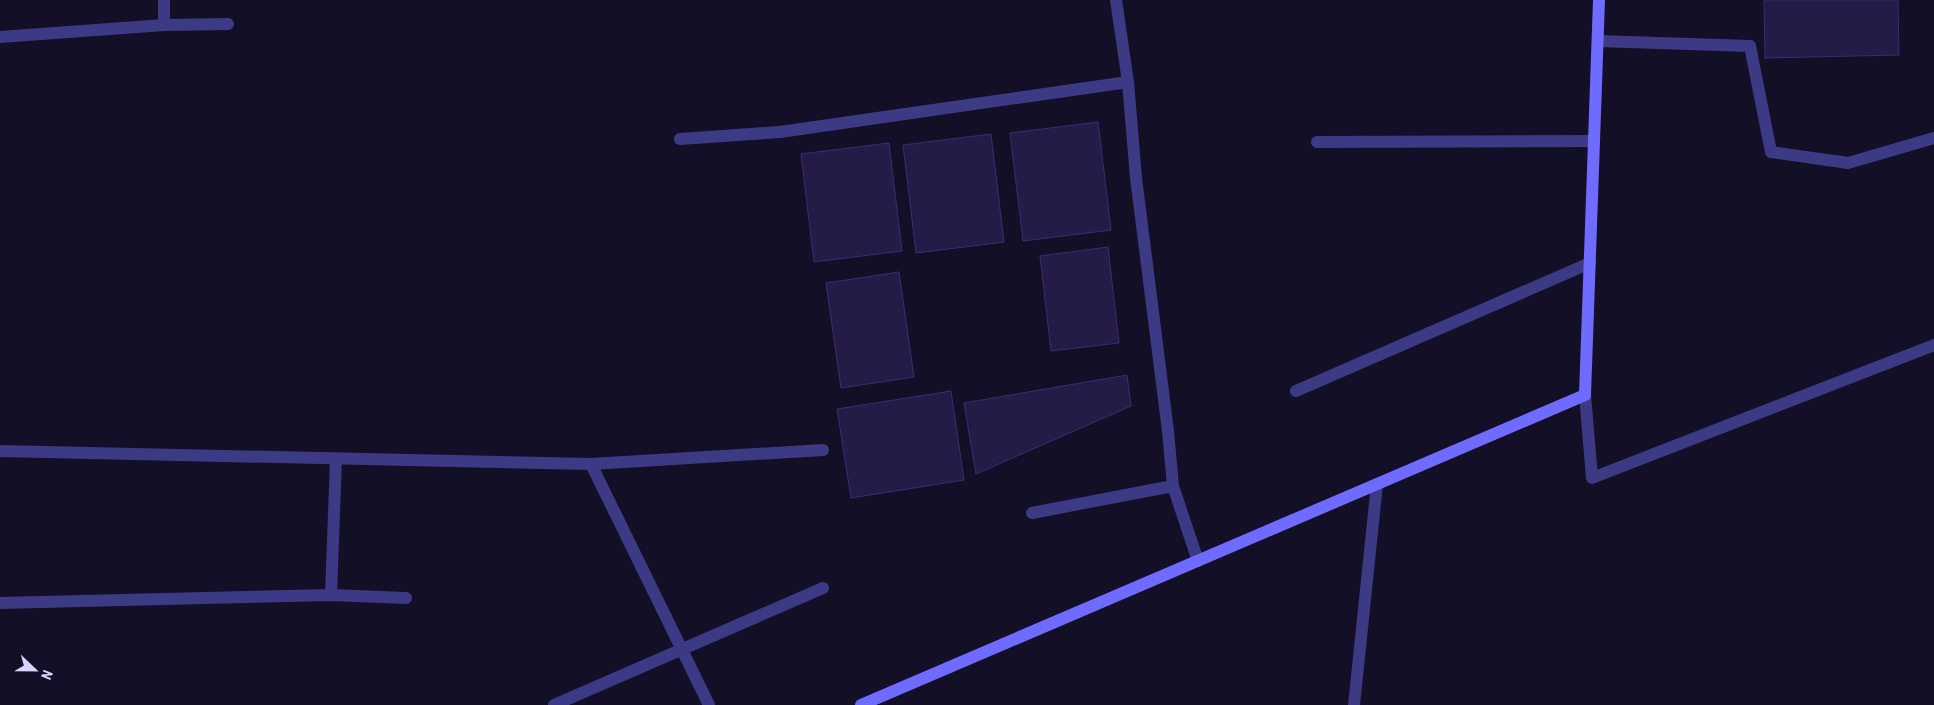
<svg xmlns="http://www.w3.org/2000/svg" width="1934" height="705" viewBox="0 0 1934 705" font-family="'Roboto Condensed',sans-serif">
	<style>
		.building { fill: #241b47; stroke: #3b2d73 }
		.lines { fill: none; stroke-linecap: round; stroke-linejoin: round }
		.lane { stroke: #3d3a85; stroke-width: 12 }
		.street { stroke: #3d3a85; stroke-width: 12 }
		.secondary { stroke: #6f6bff; stroke-width: 12 }
	</style>
	<rect width="100%" height="100%" fill="#130f26"/>
	<path class="building" d="M1764,0h134l1,55 -134,3z
		M1098,122l13,108 -88,11 -13,-108z
		M991,134l13,108 -88,11 -13,-108z
		M889,143l13,108 -88,11 -13,-108z
		M1108,247l11,96 -68,8 -11,-95z
		M899,272l15,105 -73,11 -15,-105z
		M1127,375l4,31 -155,68 -12,-71z
		M951,391l13,89 -113,18 -14,-89z"/>
	<g class="lines">
		<path class="lane" d="M680,139l100,-7"/>
		<path class="street" d="M1116,0l12,82 8,96 32,253 5,55 25,75
			M164,25l64,-1
			M0,37l164,-12v-25
			M1598,41l152,5 21,106 77,11 86,-25
			M780,132l348,-50
			M1317,142l277,-1
			M1296,391l294,-128
			M1585,395l7,83 342,-133
			M0,451l591,13 232,-14
			M591,464l118,241
			M1032,513l141,-27
			M331,595l5,-136
			M0,603l331,-8 75,3
			M554,705l269,-117
			M1354,705l23,-221"/>
		<path class="secondary" d="M861,705l724,-310 14,-395"/>
	</g>
	<g transform="translate(35 670) rotate(112)" stroke="#130f26" stroke-width="4" paint-order="stroke">
	<path d="M0-4L9 19L0 12L-9 19Z" fill="#d9d4ff"/>
	<text y="-8" font-size="14" font-weight="bold" text-anchor="middle" fill="#d9d4ff">N</text>
	</g>
</svg>
